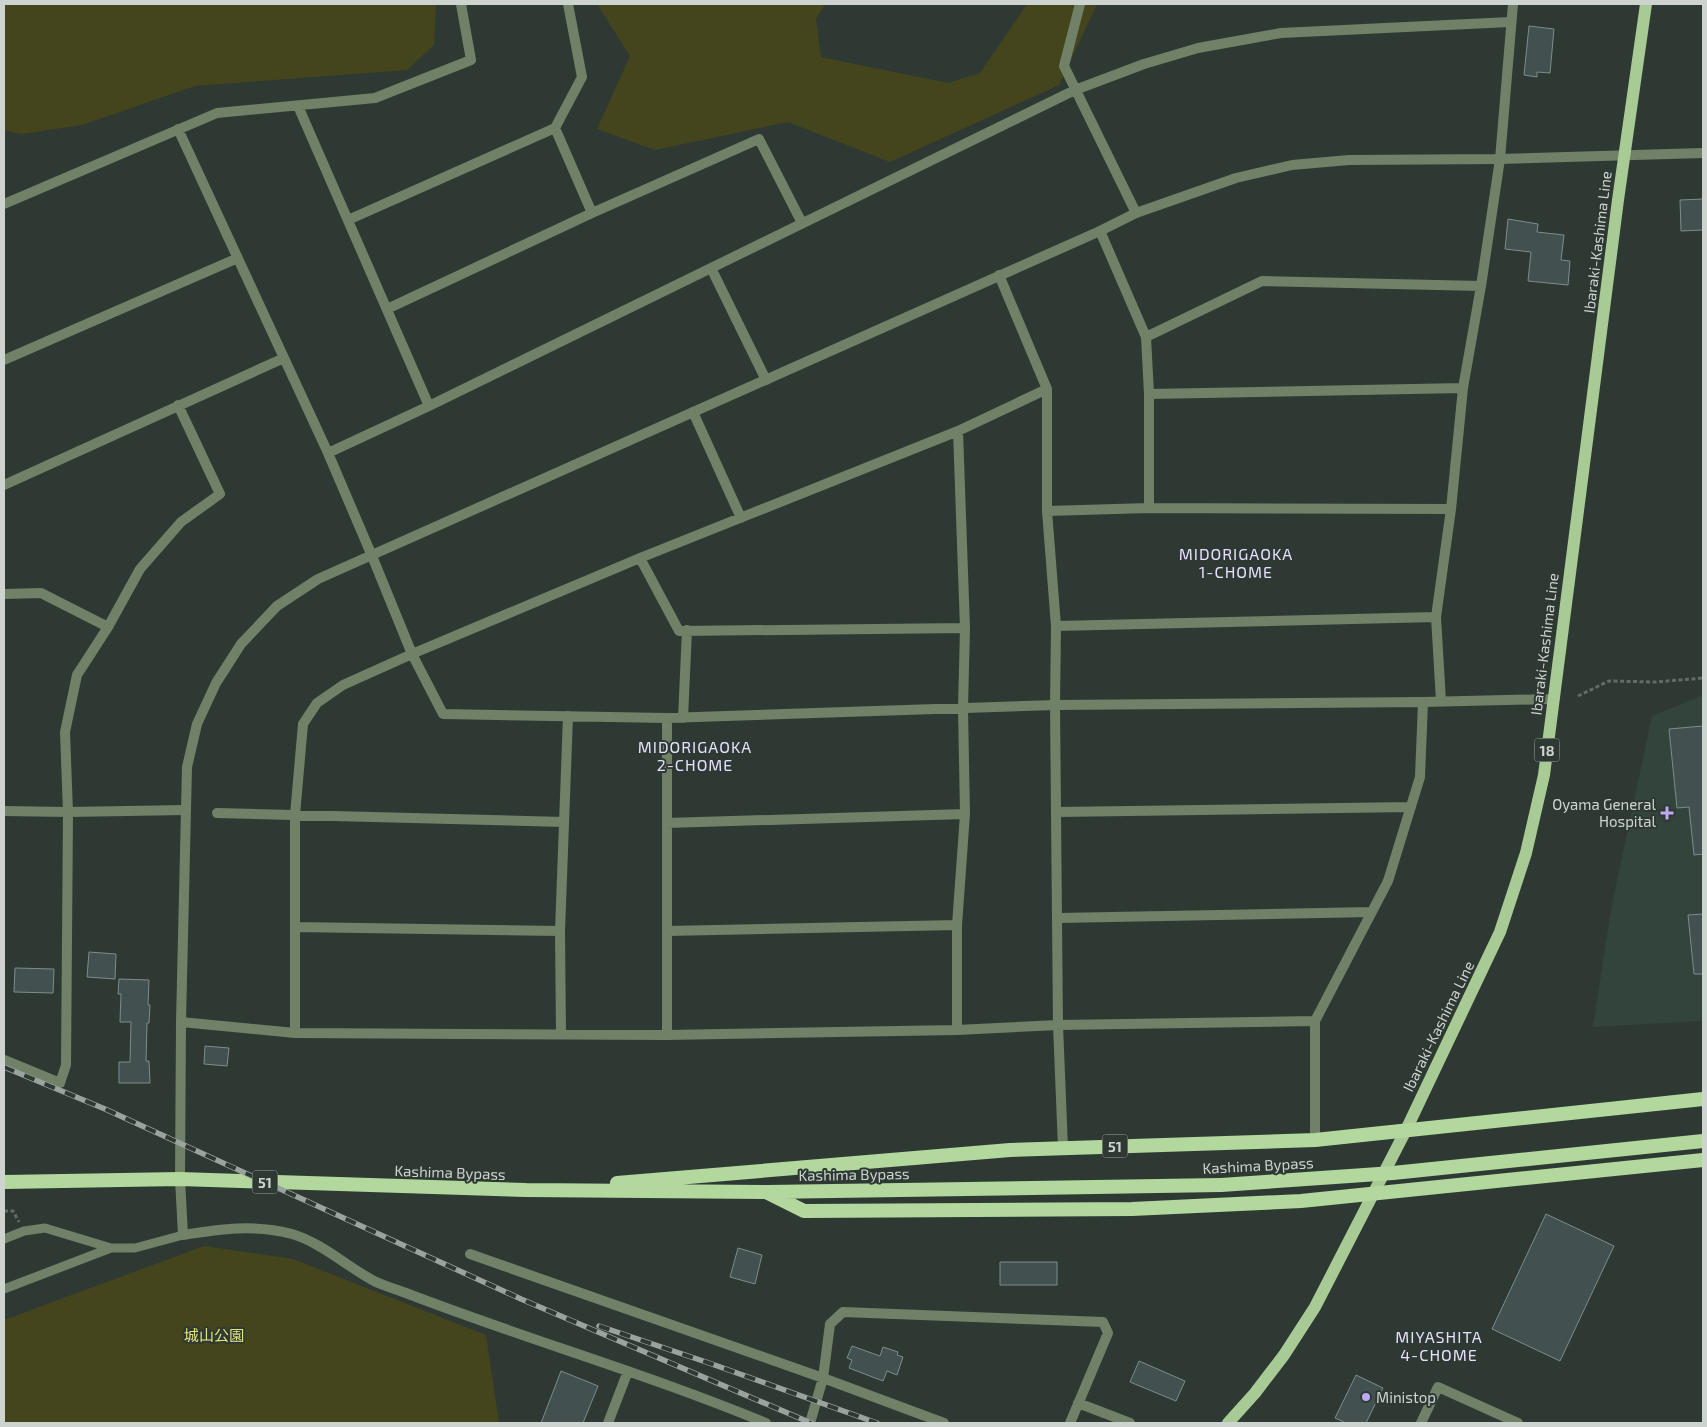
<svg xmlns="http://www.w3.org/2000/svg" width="1707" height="1427" viewBox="0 0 1707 1427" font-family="'Exo 2','Noto Sans JP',sans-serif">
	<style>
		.built { fill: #32443b }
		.green { fill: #45451d }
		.building { fill: #42514f; stroke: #7d8d8b }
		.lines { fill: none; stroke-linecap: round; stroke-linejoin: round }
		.path { stroke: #626c67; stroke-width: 3; stroke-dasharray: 4 2.5; stroke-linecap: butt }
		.service { stroke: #708167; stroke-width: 9 }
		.minor { stroke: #708167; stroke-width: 10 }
		.tertiary { stroke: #708167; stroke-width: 10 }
		.primary { stroke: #a8ca95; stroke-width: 12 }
		.trunk { stroke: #b3d89e; stroke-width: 14 }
		.rail-casing { stroke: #9aa39e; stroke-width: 5.5 }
		.rail { stroke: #2e3933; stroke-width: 4; stroke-dasharray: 11; stroke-linecap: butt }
		.trunk-bridge { stroke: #b3d89e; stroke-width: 14 }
		.poi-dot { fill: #bda9f5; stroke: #2e3933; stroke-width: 2 }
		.labels { text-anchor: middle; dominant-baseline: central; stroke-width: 4; stroke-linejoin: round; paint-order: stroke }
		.shield { fill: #2e3933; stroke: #9da6a1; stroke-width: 1 }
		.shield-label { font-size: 14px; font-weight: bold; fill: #cdd4d0 }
		.street-label { font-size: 15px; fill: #cdd4d0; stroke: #2e3933 }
		.poi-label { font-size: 15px; fill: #cdd4d0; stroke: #2e3933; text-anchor: end }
		.park-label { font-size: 15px; fill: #e5e37b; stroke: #2e3933 }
		.neighbourhood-label { font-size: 16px; letter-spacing: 1px; fill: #e5dffc; stroke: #2e3933 }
	</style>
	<rect width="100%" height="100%" fill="#2e3933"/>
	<path class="built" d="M1703,695v326l-110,6 18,-118 41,-193z"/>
	<path class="green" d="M4,4h432l-2,41 -27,25 -212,16 -113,39 -61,9 -17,-4z
		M597,4h228l-9,15 5,38 127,26 32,-10 47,-69h70l-38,81 -169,77 -102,-40 -133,28 -58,-21 33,-73z
		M204,1246l89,13 193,76 13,88h-495v-103z"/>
	<path class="building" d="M1529,26l25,3 -4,44 -13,-1v5l-13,-2z
		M1703,199v31l-22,1 -1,-31z
		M1508,219l30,5 -1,8 27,3 -3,25 9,1 -2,24 -40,-4 3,-29 -26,-3z
		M1703,726v128l-9,1 -5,-48 -12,1 -8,-79z
		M1703,914v60h-9l-6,-59z
		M89,952l27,2 -1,25 -28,-2z
		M15,968l39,1 -1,24 -39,-1z
		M119,979l30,1 -1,25h2l-1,18h-2l-1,38h3l1,22h-31v-21h11l1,-40h-11l1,-28h-3z
		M205,1046l24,2 -2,18 -23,-2z
		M1546,1214l68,32 -54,115 -68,-32z
		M738,1248l24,7 -7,29 -25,-7z
		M1000,1262h57v23h-57z
		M852,1346l28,10 3,-9 15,5 -1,3 6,2 -6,18 -10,-4 -4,10 -34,-13 3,-8 -5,-2z
		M1139,1361l46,20 -9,20 -46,-19z
		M561,1371l37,15 -15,37h-42z
		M1356,1375l27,13 -17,35h-20l-11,-5z"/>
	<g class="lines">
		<path class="path" d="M1578,696l31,-15 46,1 48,-4
			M4,1211h9l6,11"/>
		<path class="service" d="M4,1239l20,-8 21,-3 66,20h24l48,-13
			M4,1289l107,-41"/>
		<path class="minor" d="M568,4l14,73 -27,51 37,85
			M1080,4l-16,62 72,147
			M298,106l131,300
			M178,129l150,324 44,103 40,98 31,60 224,4 388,-13 368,-3 130,-3
			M4,204l213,-91 158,-15 96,-38 -10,-56
			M348,220l207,-92
			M1100,231l46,106 3,57v114
			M711,268l55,112
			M999,275l48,114v122l9,115 -1,79 3,320 5,123
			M387,309l205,-96 167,-74 43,84
			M1146,337l116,-56 219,5
			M4,360l234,-102
			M1149,394l314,-6
			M693,412l48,106
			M328,453l101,-47 646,-316 69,-26 54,-16 83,-15 229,-11
			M4,485l280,-127
			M1047,511l102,-3 302,1
			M640,558l39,73 286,-3
			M4,594l37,-1 67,34
			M1056,626l380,-9
			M1441,701l-5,-84 15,-108 12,-121 18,-102 19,-127 13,-155
			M683,718l4,-88
			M4,811l64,1 118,-2
			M1057,812l354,-5
			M217,813l347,9
			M667,823l298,-9
			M1058,918l314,-6
			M295,927l265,4
			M667,931l290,-6
			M1315,1021l73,-140 32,-104 3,-75
			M181,1022l114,11 372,2 290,-5 101,-5 257,-4v119
			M957,1030v-105l8,-111 -2,-106 2,-80 -7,-197
			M295,1033v-218l8,-91 14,-21 26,-18 69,-31 228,-96 318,-127 89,-42
			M561,1034l-1,-103 8,-215
			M667,1035v-317
			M4,1060l56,23 6,-18 2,-253 -3,-80 12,-57 31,-48 32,-58 41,-47 39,-28 -42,-89
			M180,1179l3,56c37,-6 72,-11 109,-1 28,8 56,33 82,47 10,5 22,8 32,12 119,46 242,81 360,130
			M470,1254l353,124 121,45
			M1078,1403l52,20
			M608,1423l20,-52
			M810,1423l13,-45 7,-54 13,-12 260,10 5,11 -38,90
			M1421,1423l17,-36 80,36"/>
		<path class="tertiary" d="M180,1179l1,-157 6,-255 10,-43 19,-41 25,-39 36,-38 41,-27 782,-348 36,-18 100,-35 56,-13 57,-5 151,-1 203,-6"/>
		<path class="primary" d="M1228,1423l27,-30 29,-38 31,-48 91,-177 94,-198 26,-79 18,-78 74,-575 28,-196"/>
		<path class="trunk" d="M4,1182l176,-3 346,11 241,2 454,-7
			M617,1183l393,-33 305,-10 388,-41
			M768,1193l36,18 328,-2 169,-8 402,-41"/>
		<defs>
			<path id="rail" d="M4,1067l101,42 416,190 290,124
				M599,1326l110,37 168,60"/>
		</defs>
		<use href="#rail" class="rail-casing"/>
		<use href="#rail" class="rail"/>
		<path class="trunk-bridge" d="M1221,1185l172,-12 310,-32"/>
	</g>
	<g class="poi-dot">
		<path d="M1664.5 805.5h5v5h5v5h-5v5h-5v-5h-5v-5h5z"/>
		<circle cx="1366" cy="1397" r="5"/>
	</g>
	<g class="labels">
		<g class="shield">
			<rect x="1534.5" y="738.5" width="25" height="23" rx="4"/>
			<rect x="1102.5" y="1134.5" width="25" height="23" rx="4"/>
			<rect x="252.5" y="1170.5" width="25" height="23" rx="4"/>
		</g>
		<g class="shield-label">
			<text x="1547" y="750">18</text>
			<text x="1115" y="1146">51</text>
			<text x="265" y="1182">51</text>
		</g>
		<g class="street-label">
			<text transform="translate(1597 242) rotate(-83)">Ibaraki-Kashima Line</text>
			<text transform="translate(1544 644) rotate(-83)">Ibaraki-Kashima Line</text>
			<text transform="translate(1438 1026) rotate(-64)">Ibaraki-Kashima Line</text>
			<text transform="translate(1258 1165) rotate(-3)">Kashima Bypass</text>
			<text transform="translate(450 1172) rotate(2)">Kashima Bypass</text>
			<text transform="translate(854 1174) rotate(-1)">Kashima Bypass</text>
		</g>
		<g class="poi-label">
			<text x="1656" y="804">Oyama General<tspan x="1656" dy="17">Hospital</tspan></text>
			<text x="1376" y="1397" text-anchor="start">Ministop</text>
		</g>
		<g class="park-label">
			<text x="214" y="1335">城山公園</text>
		</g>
		<g class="neighbourhood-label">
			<text x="1236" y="553">MIDORIGAOKA<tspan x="1236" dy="18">1-CHOME</tspan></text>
			<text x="695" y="746">MIDORIGAOKA<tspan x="695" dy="18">2-CHOME</tspan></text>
			<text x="1439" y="1336">MIYASHITA<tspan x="1439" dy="18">4-CHOME</tspan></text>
		</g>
	</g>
	<rect width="1707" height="1427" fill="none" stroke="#cdd4d0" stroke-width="10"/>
</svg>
